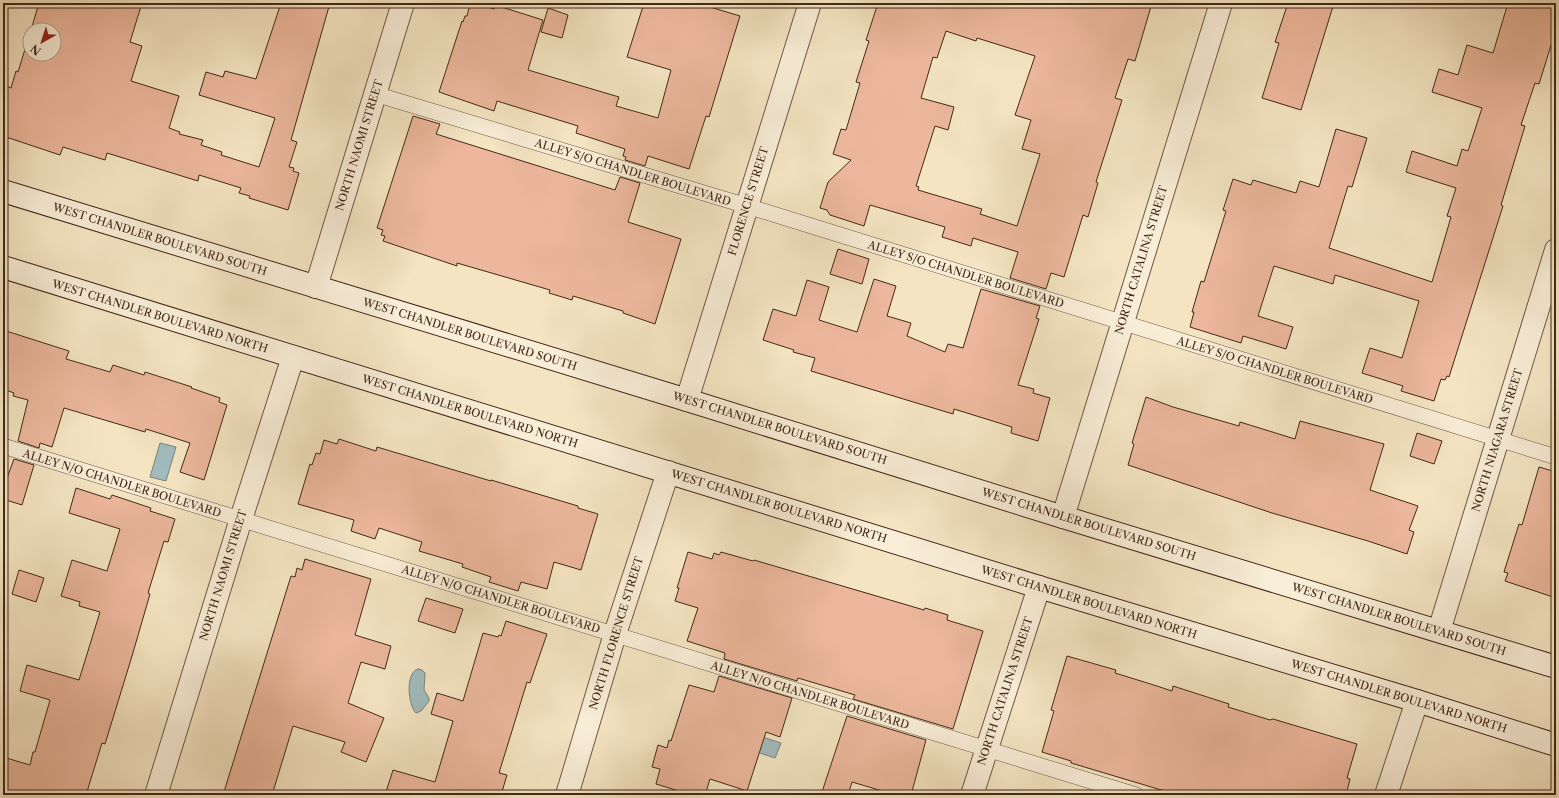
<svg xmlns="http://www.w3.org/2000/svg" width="1559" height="798" viewBox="0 0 1559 798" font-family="'Libre Caslon Text',serif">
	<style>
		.water { fill: #a1bcbe; stroke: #7b817c }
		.building { fill: #ecb79c; stroke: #432918; fill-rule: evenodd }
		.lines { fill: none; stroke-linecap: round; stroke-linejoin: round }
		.service-casing { stroke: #6f5842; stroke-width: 16 }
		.minor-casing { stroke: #6f5842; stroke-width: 24 }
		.secondary-casing { stroke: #432918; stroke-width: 24 }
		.service { stroke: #f8edd7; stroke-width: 15 }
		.minor { stroke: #f8edd7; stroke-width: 22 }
		.secondary { stroke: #f8edd7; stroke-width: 22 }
		.labels { text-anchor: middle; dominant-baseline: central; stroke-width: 3; stroke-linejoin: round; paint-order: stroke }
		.street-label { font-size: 11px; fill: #432918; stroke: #f8edd7 }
	</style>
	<rect width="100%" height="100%" fill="#f4e4c2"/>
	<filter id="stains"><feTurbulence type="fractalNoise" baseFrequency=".005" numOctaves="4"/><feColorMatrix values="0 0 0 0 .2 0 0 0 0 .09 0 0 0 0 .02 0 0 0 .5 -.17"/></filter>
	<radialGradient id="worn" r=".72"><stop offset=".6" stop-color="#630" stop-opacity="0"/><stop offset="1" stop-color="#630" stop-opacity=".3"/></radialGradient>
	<path class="water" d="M160,443l16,4 -10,34 -16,-4z
		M418,669l4,1 3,3 -1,17 5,8v3l-8,10 -5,2c-8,-8 -11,-40 2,-44z
		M747,732l34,11 -6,15 -33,-11z"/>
	<path class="building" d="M39,3h103l-12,39 12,4 -11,35 48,15 -10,32 11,4 -1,2 24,6 -2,5 21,7 -1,3 38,12 16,-49 -76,-23 7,-23 17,5 2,-6 31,8 25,-76h49l-39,137 6,2 -8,25 5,1 -1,3 6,2 -11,37 -39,-12 1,-2 -11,-3 2,-5 -42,-13 -1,6 -91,-28 -2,7 -42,-13 -3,8 -57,-19v-51l8,3 5,-17 2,1 12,-39v21h24v-24h-23z
		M644,3h53l43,13 -31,101 -3,-1 -17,53 -41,-13 -3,10 -20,-6 1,-3 -3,-1 2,-7 -49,-16 2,-7 -81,-25 -3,10 -55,-19 23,-71 1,1 2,-6h2l3,-12 7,3 1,-3 16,5 1,-4 48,15 -15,50 91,27 -3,9 42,12 13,-48 -44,-13z
		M878,3h274l-17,58 -7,-2 -13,39 7,2 -26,82 2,1 -10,34 -5,-2 -19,62 -13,-4 -5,16 -36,-11 8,-26 -45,-14 -2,8 -29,-9 3,-10 -75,-22 -6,21 -34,-11 -3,-5 -7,-2 8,-26 23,-22 -18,-6 8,-25 5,1 14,-47 -4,-1 13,-41 -3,-1zM946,31l30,10 1,-3 58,18 -20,59 16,5 -9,29 18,5 -23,72 -37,-12 2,-5 -64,-19 1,-3 -3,-1 19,-60 13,4 6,-23 -33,-9 12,-41 4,1z
		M1288,3h46l-33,107 -39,-12 17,-55 -4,-1z
		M1508,3h48v26l-17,55 -4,-1 -14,42 4,1 -24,79 2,1 -54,171 -2,-1 -2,4 -4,-1 -7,22 -33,-10 2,-5 -41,-13 8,-25 32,10 17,-57 -84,-26 -2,9 -59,-18 -16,50 35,11 -7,22 -43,-13 -2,7 -51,-16 4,-15h-2l9,-31 3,1 22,-71 -3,-1 10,-31 18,6 2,-5 43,13 4,-12 19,6 17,-58 31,9 -15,49 -4,-1 -19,62 103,34 19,-65 -4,-1 9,-28 -50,-16 6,-21 45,15 5,-17 6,2 14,-43 -50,-16 7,-23 19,6 9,-30 26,8z
		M548,8l20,7 -6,23 -21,-6z
		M413,116l27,8 -4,10 179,56 5,-13 20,6 -12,39 53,17 -26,85 -32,-11v-2l-50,-15 -1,4 -23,-7 1,-3 -93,-27v3l-74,-25 2,-5 -4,-1 2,-5 -6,-2z
		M838,249l31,10 -7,25 -32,-10z
		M874,279l22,7 -9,30 24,7 -4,13 38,16 3,-8 15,4 18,-59 59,17 -4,12 3,1 -21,66 16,4 -1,4 17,5 -12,43 -27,-8 1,-6 -58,-18 -1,5 -142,-43 4,-13 -22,-6 1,-2 -31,-10 10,-31 23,7 11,-36 22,7 -10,33 38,12z
		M3,330l66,21 -3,8 44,13 3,-7 31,10 1,-3 47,15 -1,1 29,10 -1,4 8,3 -23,75 -24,-8 10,-29 -44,-14 -1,3 -81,-24 -12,39 -12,-4 -1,5 -21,-7 10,-41 -15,-4 1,-3 -11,-4z
		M1146,397l27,10 66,19 1,-4 55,17 5,-18 84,23 -14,46 48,16 -9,24 5,2 -7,22 -39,-13 -96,-28 -144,-48 6,-21 -2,-1z
		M1417,433l25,8 -8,23 -24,-8z
		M339,439l37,12 1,-4 114,34v-1l87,26v2l20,6 -17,56 -27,-8 -7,27 -26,-7 -3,9 -29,-9 2,-5 -29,-10 1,-3 -44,-13 3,-9 -43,-14 -4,11 -24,-8 3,-11 -56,-16 12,-40 2,1 4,-12 4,1 4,-14 13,4z
		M14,459l20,6 -12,40 -19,-6v-10z
		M1539,467l17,5v126l-51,-17 3,-8 -4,-1 15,-48 3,1z
		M76,488l34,11 2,-4 39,13 -1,3 25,8 -7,23 -4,-1 -16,52 2,1 -18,62 -27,88 -3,-1 -16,52h-83v-38l27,8 3,-13h2l15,-52 -30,-9 7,-26 52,15 21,-68 -21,-6 1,-4 -19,-6 11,-36 35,11 13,-42 -51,-16z
		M688,552l24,7 2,-6 5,2 2,-3 32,9 1,-1 170,50 1,-2 23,7 -1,5 36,11 -30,98 -100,-30 2,-4 -57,-17 -1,3 -73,-22 1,-6 -38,-12 11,-33 -23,-7 4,-13h-2z
		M305,559l66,20 -16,56 36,11 -6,23 -24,-7 -13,41 36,15 -18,44 -25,-10 4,-10 -52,-16 -21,69h-49l68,-219 4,1 2,-9 5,2z
		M19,570l25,8 -8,24 -24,-8z
		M426,598l37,11 -8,24 -37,-12z
		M506,621l41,13 -17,49 -3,-1 -28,91 8,2 -6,20h-116l8,-25 42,12 18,-61 -22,-7 6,-21 26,8 20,-68 15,4 1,-2 2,1z
		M1067,656l49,14 -1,3 42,13 15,5 1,-5 56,18 -1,3 42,13 3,-1 84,25 -10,34 3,1 -4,16h-168l-107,-32v-2l-29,-9 12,-41 -3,-1z
		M719,676l73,22 -12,39 -14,-5 -19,59 -37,-12 -5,16h-13l-36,-11 4,-15 -8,-2 6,-22 9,3 2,-8 2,1 18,-56 25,7z
		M847,716l79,24 -15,55h-15l-44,-13 -4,13h-27z"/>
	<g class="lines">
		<defs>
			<path id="service" d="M375,94l372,112 809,251
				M3,446l1133,349"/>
			<path id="minor" d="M316,287l87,-284
				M687,400l123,-397
				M1063,517l158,-514
				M1439,631l117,-381
				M156,795l85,-276 52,-162
				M567,795l48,-161 53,-162
				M972,795l67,-208
				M1386,795l31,-94"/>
			<path id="secondary" d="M3,191l684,209 376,117 493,150
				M3,267l1036,320 378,114 139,44"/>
		</defs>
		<use href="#service" class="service-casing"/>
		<use href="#minor" class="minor-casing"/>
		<use href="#secondary" class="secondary-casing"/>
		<use href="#service" class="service"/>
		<use href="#minor" class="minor"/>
		<use href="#secondary" class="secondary"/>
	</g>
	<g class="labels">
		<g class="street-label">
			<text transform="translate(359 145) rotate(-73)">NORTH NAOMI STREET</text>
			<text transform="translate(633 172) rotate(17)">ALLEY S/O CHANDLER BOULEVARD</text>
			<text transform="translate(748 201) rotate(-73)">FLORENCE STREET</text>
			<text transform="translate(160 239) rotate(17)">WEST CHANDLER BOULEVARD SOUTH</text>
			<text transform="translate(1141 260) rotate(-73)">NORTH CATALINA STREET</text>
			<text transform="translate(966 274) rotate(17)">ALLEY S/O CHANDLER BOULEVARD</text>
			<text transform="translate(160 316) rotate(17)">WEST CHANDLER BOULEVARD NORTH</text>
			<text transform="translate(470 334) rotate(17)">WEST CHANDLER BOULEVARD SOUTH</text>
			<text transform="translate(1275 370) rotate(17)">ALLEY S/O CHANDLER BOULEVARD</text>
			<text transform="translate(470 411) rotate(17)">WEST CHANDLER BOULEVARD NORTH</text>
			<text transform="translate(780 428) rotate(17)">WEST CHANDLER BOULEVARD SOUTH</text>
			<text transform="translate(1497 440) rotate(-73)">NORTH NIAGARA STREET</text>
			<text transform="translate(122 483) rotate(17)">ALLEY N/O CHANDLER BOULEVARD</text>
			<text transform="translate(779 506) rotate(17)">WEST CHANDLER BOULEVARD NORTH</text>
			<text transform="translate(1089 524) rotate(17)">WEST CHANDLER BOULEVARD SOUTH</text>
			<text transform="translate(223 575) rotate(-73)">NORTH NAOMI STREET</text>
			<text transform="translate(501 599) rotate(17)">ALLEY N/O CHANDLER BOULEVARD</text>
			<text transform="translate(1089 602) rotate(17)">WEST CHANDLER BOULEVARD NORTH</text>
			<text transform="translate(1399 619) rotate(17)">WEST CHANDLER BOULEVARD SOUTH</text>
			<text transform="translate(616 633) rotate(-73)">NORTH FLORENCE STREET</text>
			<text transform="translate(1005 691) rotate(-72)">NORTH CATALINA STREET</text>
			<text transform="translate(810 695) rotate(17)">ALLEY N/O CHANDLER BOULEVARD</text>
			<text transform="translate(1399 696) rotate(17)">WEST CHANDLER BOULEVARD NORTH</text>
		</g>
	</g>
	<rect width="1559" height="798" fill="none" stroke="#f4e4c2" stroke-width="16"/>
	<rect x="4" y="4" width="1551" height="790" fill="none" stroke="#432918" stroke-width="2"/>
	<rect x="8" y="8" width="1543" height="782" fill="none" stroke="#432918"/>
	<g transform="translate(42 42) rotate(219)"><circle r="19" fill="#f8edd7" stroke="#b09f8b"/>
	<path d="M0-3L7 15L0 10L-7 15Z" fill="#8f2418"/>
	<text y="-6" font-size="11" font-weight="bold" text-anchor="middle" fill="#432918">N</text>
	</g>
	<rect width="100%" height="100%" filter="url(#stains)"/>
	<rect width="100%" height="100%" fill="url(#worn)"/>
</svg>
